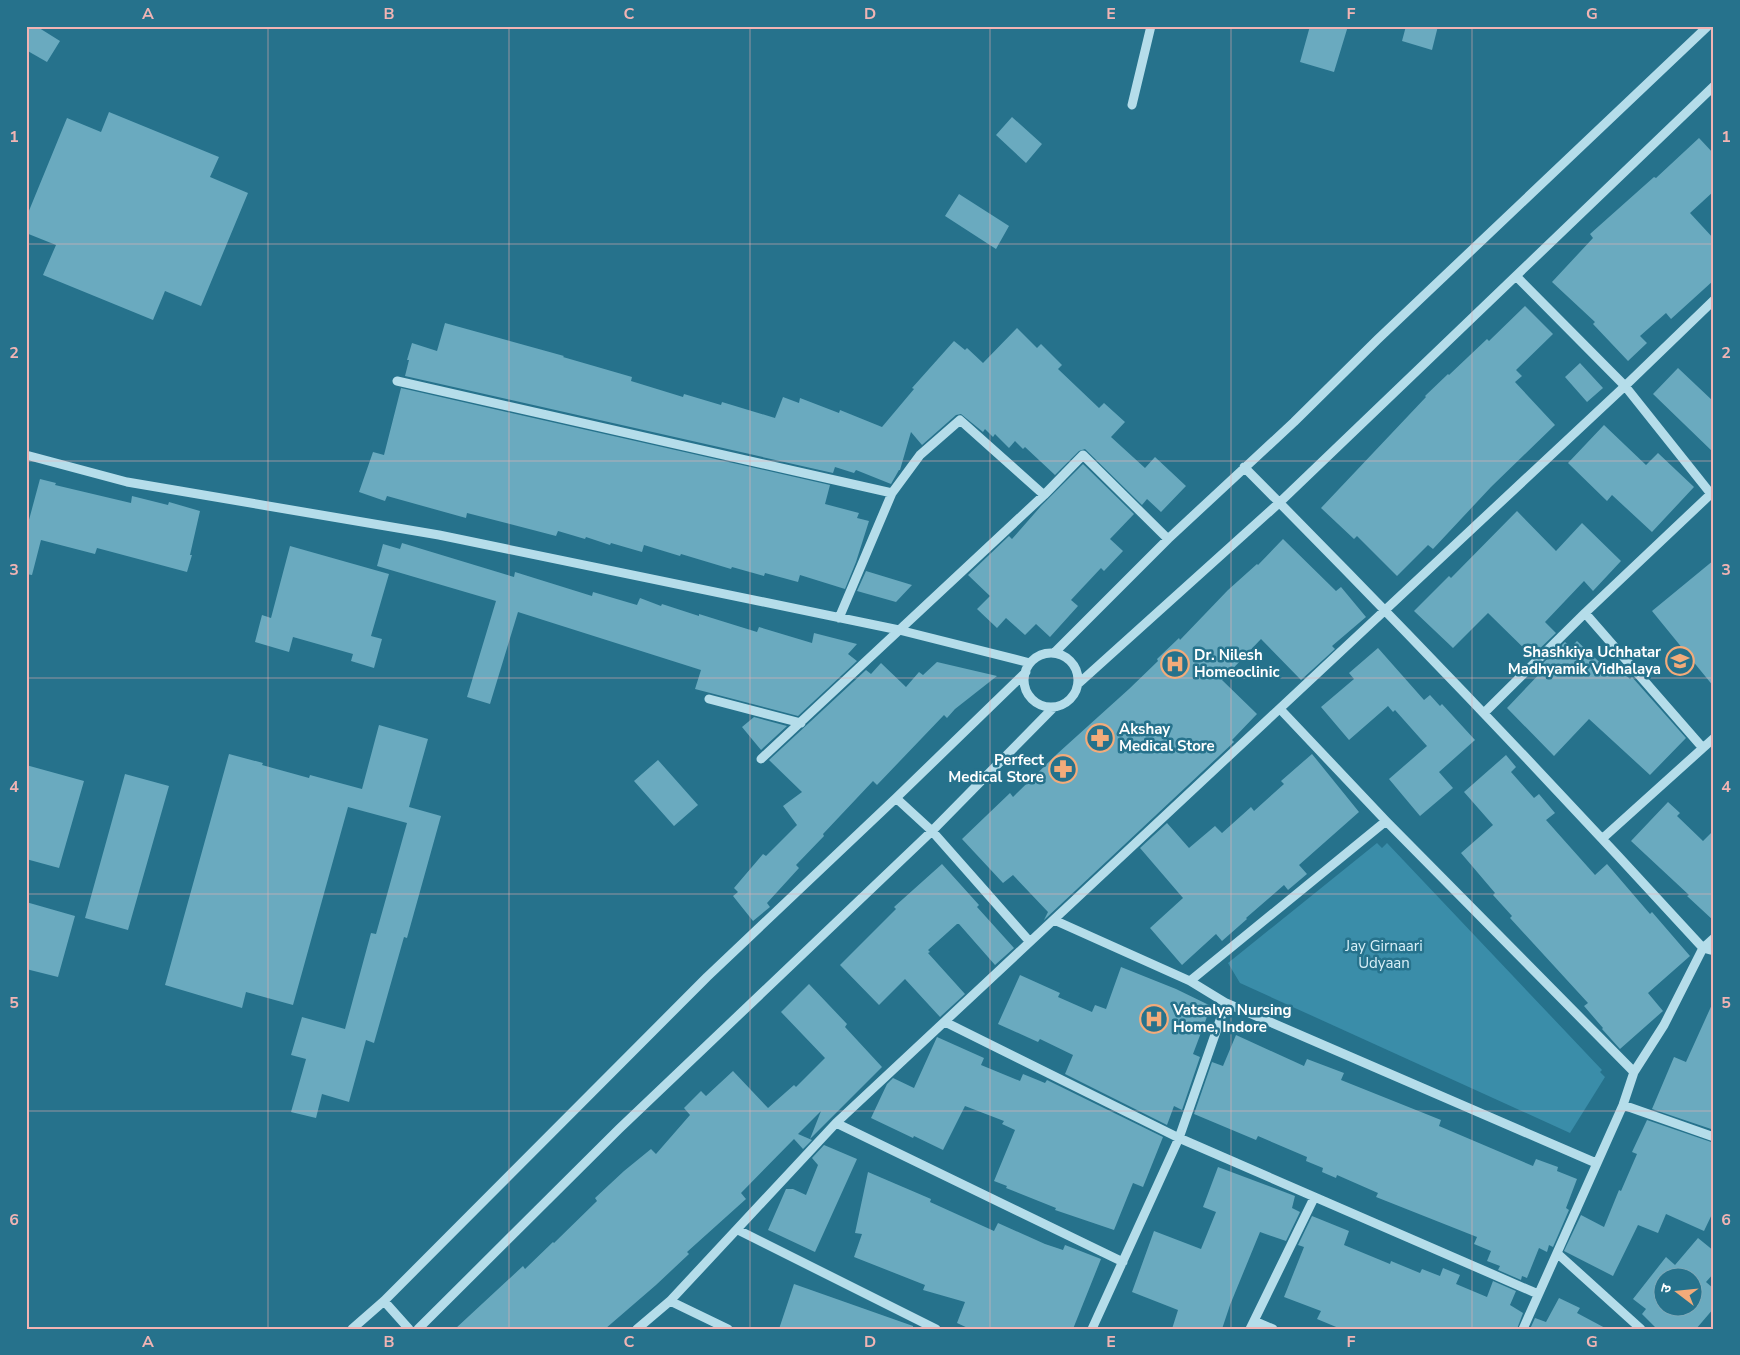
<svg xmlns="http://www.w3.org/2000/svg" width="1740" height="1355" viewBox="0 0 1740 1355" font-family="'Nunito Sans','Noto Sans Devanagari',sans-serif">
	<style>
		.green { fill: #3a8da9 }
		.building { fill: #6aaabf; fill-rule: evenodd }
		.lines { fill: none; stroke-linecap: round; stroke-linejoin: round }
		.minor { stroke: #b5ddea; stroke-width: 9 }
		.grid { fill: none; stroke: #f1b4b4; stroke-width: 1; stroke-opacity: 0.55 }
		.labels { text-anchor: middle; dominant-baseline: central; stroke-width: 5; stroke-linejoin: round; paint-order: stroke }
		.poi-label { font-size: 15px; font-weight: bold; fill: #fff; stroke: #26728c; text-anchor: start }
		.park-label { font-size: 15px; fill: #d9f0f8; stroke: #26728c }
		.neatline { fill: none; stroke: #f1b4b4; stroke-width: 2 }
		.grid-label { font-size: 16px; text-anchor: middle; font-weight: bold; fill: #f1b4b4 }
	</style>
	<rect width="100%" height="100%" fill="#26728c"/>
	<path class="green" d="M1377,843l5,5 5,-5 215,227 -2,2 5,5 -35,56 -330,-150 -12,-20z"/>
	<path class="building" d="M26,26h10l24,15 -13,21 -21,-12z
		M1310,26h38l-14,46 -34,-10z
		M1406,26h32l-6,24 -30,-9z
		M109,112l110,45 -9,20 38,16 -47,113 -36,-15 -12,29 -110,-45 13,-30 -30,-12v-15l41,-100 34,14z
		M1012,117l30,27 -16,19 -30,-28z
		M1699,138l15,16v37l-24,22 24,26v41l-43,39 -5,-6 -26,23 7,7 -19,18 -35,-37 2,-2 -43,-40 41,-44 -3,-4 64,-57 2,1z
		M959,194l50,32 -13,23 -51,-33z
		M1525,306l28,28 -37,36 6,6 -7,6 40,43 -64,62 -58,62 -5,-4 -31,31 -40,-40 -3,3 -33,-31 105,-111 -1,-1 23,-22 1,1 38,-36 2,2z
		M445,323l119,33 -1,1 69,20 -1,4 52,16 1,-3 37,11 1,-3 53,16 8,-21 16,6 1,-5 39,15 1,-3 42,17 32,-38 -2,-1 42,-47 11,9 2,-2 16,15 34,-35 20,20 4,-4 21,21 -4,4 41,39 5,-5 21,19 -14,15 34,31 10,-11 31,29 -25,26 -14,-13 -5,6 -57,-56 -6,2 -24,24 -30,-28 -2,2 -8,-8 -6,7 -14,-14 -2,3 -8,-8 -2,3 -22,-18 -5,1 -34,30 -11,-13 -11,38h-1l-8,14 -35,-14 -2,3 -19,-6 -2,6 -428,-97 4,-16h-2l5,-17 25,8z
		M1580,363l23,25 -16,14 -22,-25z
		M1678,368l36,34v51l-61,-59z
		M401,388l429,97 -5,19 34,9 -2,5 12,3 -13,41 -11,27 -45,-14 -2,7 -33,-9 -1,3 -32,-9 -1,2 -50,-15 -1,2 -36,-11 -2,7 -31,-9 -1,2 -24,-8 -1,2 -27,-8 -2,5 -89,-23 -1,5 -79,-22 -2,5 -26,-9 14,-40 11,3z
		M1604,425l42,40 12,-12 36,34 -42,45 -40,-37 -5,6 -39,-38z
		M1083,464l51,50 -24,25 13,12 -19,20 -3,-3 -30,32 7,6 -28,31 -14,-13 -11,11 -19,-17 -9,10 -20,-19 13,-13 -22,-21 41,-39 3,3 29,-33z
		M40,479l16,4 -1,2 76,18 1,-7 36,9 1,-3 31,9 -10,44h2l-5,17 -90,-24 -2,6 -54,-14 -9,35 -6,-1v-43z
		M1517,511l39,40 26,-28 39,38 -28,30 -9,-10 -39,41 11,11 -24,23 -44,-43 -35,35 -39,-37 35,-35 2,2z
		M1283,539l53,52 5,-4 25,30 -34,29 3,3 -34,31 -40,-41 -39,41 35,34 -25,26 2,2 -190,178 4,-8 -35,-37 -10,8 -41,-44 48,-46 3,4 44,-43 72,-65 29,-28 -1,-2 22,-21 1,2 48,-50 29,-26 1,1z
		M402,543l112,34 1,-5 77,24 1,-4 44,13 3,-7 21,8 1,-2 37,12v-2l58,18 2,-5 53,16 2,-10 43,11 -9,10 9,7 -59,55 -103,-27 6,-19 -183,-58 -28,92 -23,-7 29,-96 -119,-35 6,-22 17,5z
		M290,546l99,28 -18,62 11,3 -8,29 -23,-7 2,-7 -60,-17 -4,15 -34,-10 7,-27 9,3z
		M1714,560v127l-62,-76z
		M866,571l46,14 -16,17 -39,-11z
		M1577,641l34,32 6,-6 13,12 2,-2 54,61 -36,37 -61,-56 -35,37 -47,-48 38,-40 -4,-3 24,-23 6,5z
		M1378,648l46,52 6,-5 10,11 2,-2 33,36 -36,32 14,16 -33,28 -31,-37 38,-33 -32,-36 -2,2 -5,-6 -39,34 -28,-33 33,-28 -5,-6z
		M937,662l60,14 -42,33 -8,9 -3,-3 -67,70 -4,-4 -50,53 1,2 -28,29 3,3 -32,35 3,4 -17,14 -20,-25 5,-4 -4,-4 29,-34 3,2 31,-31 -14,-19 19,-14 -33,-32 97,-90 5,4 10,-11 25,24 13,-15 4,3z
		M754,717l33,9 -26,24 -19,-23z
		M379,725l49,14 -19,68 32,9 -34,122 -3,-1 -30,106 -8,-3 -17,62 -27,-8 -6,24 -25,-6 15,-53 -15,-4 11,-38 43,12 26,-96 5,1 31,-111 -59,-16 -55,198 -47,-13 -4,16 -77,-23 64,-231 34,9 -1,2 47,13 1,-3 52,14z
		M1312,754l47,58 -60,53 8,9 -19,16 -4,-5 -38,33 1,1 -25,22 -6,-7 -34,31 -32,-37 33,-30 -43,-50 27,-25 22,25 26,-22 7,7 29,-26 3,4 30,-27 -3,-3z
		M1506,755l10,12 -5,5 23,26 5,-4 16,19 -9,7 49,55 12,-11 43,50 2,-2 38,44 -42,37 15,18 -43,38 -18,-20 1,-1 -19,-22 4,-3 -78,-85 2,-2 -19,-21 2,-2 -34,-40 32,-28 -29,-33z
		M658,760l40,45 -24,21 -40,-45z
		M26,765l58,16 -25,87 -33,-9z
		M125,774l44,12 -41,144 -43,-12z
		M1668,802l12,11 -3,3 26,25 11,-11v91l-27,-25 2,-1 -58,-54z
		M942,864l37,41 -2,2 37,41 -19,17 -36,-41h-2l-29,26 2,2 -2,1 37,41 -25,23 -35,-38 -26,26 -39,-40 56,-56 -2,-2z
		M26,902l49,14 -17,61 -32,-8z
		M1121,967l55,22 35,17 -18,48 7,3 -18,53 -8,-4 -7,19 -102,-51 8,-19 -33,-16 -2,3 -40,-18 22,-49 40,18 -2,4 34,15 3,-7 11,4z
		M809,984l38,40 -2,3 37,40 -72,72 11,-28 -23,23 14,6 -9,9 -9,-10 -53,54 5,6 -59,53 2,2 -33,31 -51,44h-150l68,-63 2,3 28,-27 1,1 43,-42 -2,-3 29,-27 27,-22 5,5 34,-39 -6,-7 17,-17 5,5 27,-25 35,37 26,-23 2,2 29,-29 -44,-46z
		M1714,1000v130l-62,-21 22,-52 12,5z
		M1236,1035l68,31 3,-7 37,14 -3,7 100,40 -2,6 94,40 3,-7 22,8 -1,4 20,8 -11,29 3,2 -16,37 -4,-2 -2,7 -8,-4 -12,30 -5,-2 -1,4 -23,-10 2,-4 -13,-5 4,-10 -17,-7 3,-7 -101,-40 2,-4 -41,-18 -1,3 -14,-6 1,-4 -17,-7 1,-4 -49,-21 -2,4 -62,-26 18,-52 11,4z
		M937,1037l47,21 -3,7 39,16 3,-7 22,9 2,-3 116,57 -20,50 -10,-4 -19,47 -59,-20 1,-2 -50,-20 1,-2 -13,-5 21,-51 -13,-6 2,-3 -39,-15 -22,44 -29,-14 -1,2 -42,-20 16,-34 6,-6 21,10z
		M1647,1120l67,23v67l-10,21 -38,-17 -8,19 -20,-8 -25,51 -49,-25 17,-36 23,12 15,-37 2,1 16,-37 -5,-2z
		M824,1145l33,14 -42,93 -47,-22 18,-41h7l13,6 12,-30 -6,-7z
		M1218,1167l77,29 -3,12 8,4 -14,29 -26,-9 -30,73 -8,24h-50l6,-19 -46,-18 22,-61 47,18 15,-37 -13,-5z
		M868,1172l63,27 -1,3 64,29 4,-8 47,21 18,6 2,-5 36,14 -28,70h-103l-13,-6 8,-21 -42,-12 2,-5 -71,-28 8,-23 -7,-1z
		M1312,1216l37,15 -5,14 46,19 1,-3 29,12 2,-4 18,7 3,-8 17,7 -4,9 31,13 6,-16 23,10 -6,14 13,8 -6,16h-176l-24,-10 4,-8 -37,-14 20,-50 -6,-2z
		M1698,1238l16,13v22l-8,9 8,7v19l-18,21h-39l-15,-15 4,-5 -13,-10 33,-42 9,8zM1662,1278h30v30h-30z
		M794,1284l119,42v3h-134z
		M1559,1298l21,10 -3,5 30,16h-77l5,-11 11,4z"/>
	<g class="lines">
		<path class="minor" d="M1132,105l19,-79
			M1516,276l109,110 86,108
			M397,381l495,112
			M26,455l101,27 312,53 460,95 131,33
			M1244,467c156,157 309,317 459,481l11,3
			M1585,613l117,134
			M839,618l53,-125 28,-38 40,-35 84,75
			M1024 680a27 27 0 1 1 54 0a27 27 0 1 1-54 0Z
			M1054,653l114,-114 126,-117 84,-83 330,-313
			M1078,684l201,-181 435,-417
			M709,699l92,24
			M1280,709l106,112 248,251
			M1484,713l101,-100 129,-122
			M761,759l283,-264 39,-40 85,84
			M896,798l36,33 98,111
			M1603,838l111,-100
			M1054,920l136,61 36,22 370,160
			M1190,981l196,-160
			M945,1022l234,116 359,156
			M1623,1105l91,32
			M836,1123l287,139
			M738,1230l198,99
			M1558,1254l83,75
			M384,1301l25,28
			M670,1301l58,28
			M1254,1321l19,8
			M352,1329l32,-28 323,-324 189,-179 130,-126
			M418,1329l201,-200 313,-298 122,-124
			M637,1329l33,-28 166,-178 789,-737 89,-86
			M1092,1329l87,-191 47,-135
			M1250,1329l64,-131
			M1523,1329l100,-224 11,-33 30,-47 39,-77 11,-10"/>
	</g>
	<path class="grid" d="M268,26v1303M509,26v1303M750,26v1303M990,26v1303M1231,26v1303M1472,26v1303M26,244h1688M26,461h1688M26,678h1688M26,894h1688M26,1111h1688"/>
	<defs>
		<symbol id="school-ring" viewBox="-11 -11 22 22"><circle r="9.5" fill="#26728c" stroke="#f3ab7a" stroke-width="1.5"/><path d="M0-5L7-2L0 1L-7-2ZM-4 1L0 2.5L4 1V4Q0 6-4 4Z" fill="#f3ab7a"/></symbol>
		<symbol id="hospital-ring" viewBox="-11 -11 22 22"><circle r="9.5" fill="#26728c" stroke="#f3ab7a" stroke-width="1.5"/><path d="M-5-5h3v3.5h4V-5h3V5h-3V1.5h-4V5h-3Z" fill="#f3ab7a"/></symbol>
		<symbol id="pharmacy-ring" viewBox="-11 -11 22 22"><circle r="9.5" fill="#26728c" stroke="#f3ab7a" stroke-width="1.5"/><path d="M-2-6h4v4h4v4h-4v4h-4v-4h-4v-4h4Z" fill="#f3ab7a"/></symbol>
	</defs>
	<g fill-rule="evenodd">
		<use href="#school-ring" x="1664" y="645" width="32" height="32"/>
		<use href="#hospital-ring" x="1159" y="648" width="32" height="32"/>
		<use href="#pharmacy-ring" x="1084" y="722" width="32" height="32"/>
		<use href="#pharmacy-ring" x="1047" y="753" width="32" height="32"/>
		<use href="#hospital-ring" x="1138" y="1003" width="32" height="32"/>
	</g>
	<g class="labels">
		<g class="poi-label">
			<text x="1661" y="652" text-anchor="end">Shashkiya Uchhatar<tspan x="1661" dy="17">Madhyamik Vidhalaya</tspan></text>
			<text x="1194" y="655">Dr. Nilesh<tspan x="1194" dy="17">Homeoclinic</tspan></text>
			<text x="1119" y="729">Akshay<tspan x="1119" dy="17">Medical Store</tspan></text>
			<text x="1044" y="760" text-anchor="end">Perfect<tspan x="1044" dy="17">Medical Store</tspan></text>
			<text x="1173" y="1010">Vatsalya Nursing<tspan x="1173" dy="17">Home, Indore</tspan></text>
		</g>
		<g class="park-label">
			<text x="1384" y="946">Jay Girnaari<tspan x="1384" dy="17">Udyaan</tspan></text>
		</g>
	</g>
	<rect width="1740" height="1355" fill="none" stroke="#26728c" stroke-width="55"/>
	<g transform="translate(1678 1292) rotate(286)"><circle r="24" fill="#26728c" stroke="#7daaba"/>
	<path d="M0-4L9 19L0 12L-9 19Z" fill="#f3ab7a"/>
	<text y="-8" font-size="14" font-weight="bold" text-anchor="middle" fill="#ffffff">उ</text>
	</g>
	<rect x="28" y="28" width="1684" height="1300" class="neatline"/>
	<g class="grid-label">
		<text x="148" y="19">A</text>
		<text x="389" y="19">B</text>
		<text x="629" y="19">C</text>
		<text x="870" y="19">D</text>
		<text x="1111" y="19">E</text>
		<text x="1351" y="19">F</text>
		<text x="1592" y="19">G</text>
		<text x="14" y="142">1</text>
		<text x="1726" y="142">1</text>
		<text x="14" y="358">2</text>
		<text x="1726" y="358">2</text>
		<text x="14" y="575">3</text>
		<text x="1726" y="575">3</text>
		<text x="14" y="792">4</text>
		<text x="1726" y="792">4</text>
		<text x="14" y="1008">5</text>
		<text x="1726" y="1008">5</text>
		<text x="14" y="1225">6</text>
		<text x="1726" y="1225">6</text>
		<text x="148" y="1347">A</text>
		<text x="389" y="1347">B</text>
		<text x="629" y="1347">C</text>
		<text x="870" y="1347">D</text>
		<text x="1111" y="1347">E</text>
		<text x="1351" y="1347">F</text>
		<text x="1592" y="1347">G</text>
	</g>
</svg>
